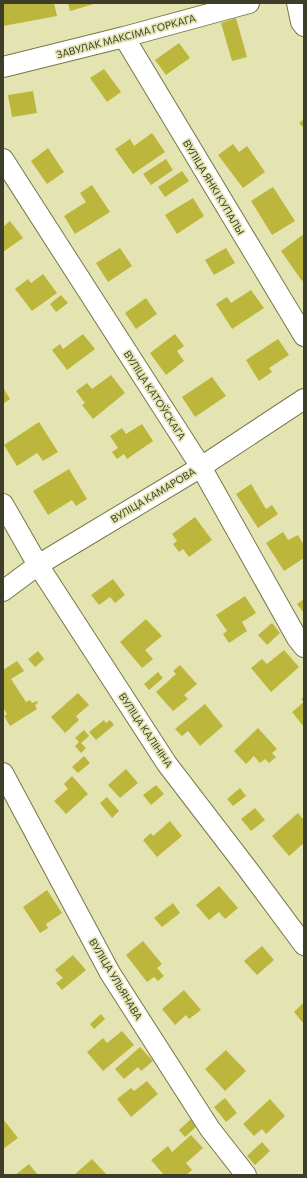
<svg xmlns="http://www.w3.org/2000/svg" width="307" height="1178" viewBox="0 0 307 1178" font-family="Commissioner,sans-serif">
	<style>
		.building { fill: #bcb73c }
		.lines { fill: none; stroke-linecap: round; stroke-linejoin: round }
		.minor-casing { stroke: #787749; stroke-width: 22 }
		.minor { stroke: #fff; stroke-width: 20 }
		.labels { text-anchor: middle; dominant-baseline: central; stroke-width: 3.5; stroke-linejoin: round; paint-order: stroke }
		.street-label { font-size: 10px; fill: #3d3d29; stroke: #e4e4b2 }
	</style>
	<rect width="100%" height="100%" fill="#e4e4b2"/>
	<path class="building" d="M3,3h51l3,13 -54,10z
		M68,3h29l-27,8z
		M236,18l11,39 -15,4 -11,-38z
		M179,43l11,15 -24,17 -11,-15z
		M104,69l17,23 -14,10 -17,-24z
		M33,91l4,22 -25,4 -4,-22z
		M304,119v9l-5,-5z
		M152,133l13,19 -32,22 -18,-25 15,-10 4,7z
		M233,144l6,8 8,-6 18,26 -22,16 -25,-33z
		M48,148l16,24 -17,12 -16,-23z
		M166,159l7,11 -22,15 -8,-11z
		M182,171l7,10 -24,16 -7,-10z
		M92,185l18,27 -35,22 -11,-18 22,-14 -6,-9z
		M273,187l22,34 -23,14 -21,-34z
		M193,198l11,18 -27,18 -12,-19z
		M10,221l13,17 -20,14v-25z
		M304,234v45l-2,2 -21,-30z
		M120,248l12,18 -24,16 -12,-19z
		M226,248l9,15 -21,12 -9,-15z
		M43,274l14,19 -25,18 -17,-22 13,-10 3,4z
		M251,290l13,18 -32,21 -16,-25 11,-7 4,6z
		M61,295l7,8 -12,9 -6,-8z
		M146,298l11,16 -21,15 -11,-16z
		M83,334l12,15 -28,21 -15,-20 8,-6 3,5z
		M175,334l9,12 -7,5 7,10 -18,14 -16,-22z
		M278,339l11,16 -20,13 3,4 -13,9 -13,-21z
		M111,375l14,18 -32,26 -11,-14 3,-2 -9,-12 11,-8 5,6z
		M212,377l14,19 -31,21 -13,-20z
		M3,387l7,12 -7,5z
		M39,422l19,30 -15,9 -6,-8 -20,13 -13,-21z
		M142,424l11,17 -26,18 -3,-5 -7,5 -5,-7 6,-4 -8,-12 12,-8 4,6z
		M69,469l18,30 -11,7 -4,-6 -24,15 -15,-24z
		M251,484l15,25 6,-4 6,9 -20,14 -22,-34z
		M195,517l17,23 -23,17 -6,-8 -4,3 -6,-8 4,-3 -5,-7z
		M283,532l5,8 10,-5 6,10v13l-20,13 -18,-28z
		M113,579l12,16 -10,8 -5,-6 -11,8 -8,-10z
		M245,596l11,17 -14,9 5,9 -18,12 -6,-9 4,-3 -11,-16z
		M304,599v14l-7,-9z
		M146,619l16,17 -17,14 8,9 -11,9 -22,-26z
		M272,623l8,10 -13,12 -9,-10z
		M284,650l15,17 -28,25 -20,-24 11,-9 5,5z
		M38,651l6,8 -9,8 -7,-8z
		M17,661l7,10 -13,8 15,23 4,-2 2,3 5,-2 1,2 -3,2 2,4 -27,17 -6,-10 3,-2 -4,-6v-38z
		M180,665l17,19 -13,11 4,4 -15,12 -17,-19 20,-18 -3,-3z
		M158,672l5,6 -14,12 -5,-6z
		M78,693l11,12 -13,11 3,4 -14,13 -14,-16z
		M304,697v30l-12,-15 12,-10 -3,-3z
		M205,704l18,22 -23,20 -12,-15 -6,5 -7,-7z
		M104,720l2,3 4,-3 4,5 -18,15 -7,-8z
		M258,728l19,21 -5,4 4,4 -7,6 -4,-4 -5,4 -6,-7 -8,8 -12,-13z
		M84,730l5,6 -8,7 5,5 -5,5 -6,-7 4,-4 -4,-4z
		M84,756l6,7 -12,10 -6,-6z
		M126,769l12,14 -18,15 -12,-13z
		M72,776l16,18 -22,20 -12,-13 14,-12 -4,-5z
		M156,785l8,9 -13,11 -8,-10z
		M240,788l6,8 -13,10 -6,-7z
		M107,797l12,14 -7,7 -12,-15z
		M255,808l10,12 -14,11 -10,-12z
		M298,813l6,7v23l-15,13 -17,-20z
		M170,821l12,15 -25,21 -14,-17 8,-7 2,3z
		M219,886l19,22 -13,11 -6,-7 -10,8 -13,-15z
		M47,890l15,23 -16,11 2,4 -8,5 -17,-26z
		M173,903l7,10 -18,14 -8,-9z
		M143,941l19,23 -5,4 7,8 -6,5 -4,-4 -7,5 -21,-27z
		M262,946l12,14 -17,15 -13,-14z
		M73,955l13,15 -24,20 -6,-7 7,-5 -8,-8z
		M184,990l17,20 -12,9 -3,-4 -11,10 -13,-16z
		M304,1002v22l-10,-12z
		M101,1014l4,5 -11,10 -4,-5z
		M122,1031l12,14 -31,26 -16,-19 16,-14 4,5z
		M140,1047l13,14 -12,10 -3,-4 -14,12 -9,-10z
		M226,1050l20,21 -21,20 -20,-22z
		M147,1081l11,13 -27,23 -14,-18 14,-11 3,3z
		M225,1098l12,15 -11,9 -12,-15z
		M270,1099l15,17 -19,18 -4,-5 -8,7 -11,-12z
		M3,1119l15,19 -15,11z
		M191,1119l6,7 -12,11 -6,-7z
		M191,1135l12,13 -17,15 6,7 -6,5h-22l-13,-15 17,-14 4,6z
		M262,1142l8,9 -15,14 -8,-9z
		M92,1159l14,15 -32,1z
		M29,1164l9,11h-23z"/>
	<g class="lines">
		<defs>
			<path id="minor" d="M297,3l4,19 3,4
				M124,37l180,299
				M3,67l121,-30 125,-34
				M3,159l198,308 96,171 7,9
				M3,504l35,61 129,199 79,103 58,78
				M3,591l35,-26 163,-98 103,-68
				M3,773l107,200 100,156 36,46"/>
		</defs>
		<use href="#minor" class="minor-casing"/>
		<use href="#minor" class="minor"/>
	</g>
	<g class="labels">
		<g class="street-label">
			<text transform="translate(126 36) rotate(-15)">ЗАВУЛАК МАКСІМА ГОРКАГА</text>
			<text transform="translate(214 187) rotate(59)">ВУЛІЦА ЯНКІ КУПАЛЫ</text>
			<text transform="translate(155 395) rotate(57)">ВУЛІЦА КАТОЎСКАГА</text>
			<text transform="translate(153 495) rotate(-31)">ВУЛІЦА КАМАРОВА</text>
			<text transform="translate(146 730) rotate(56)">ВУЛІЦА КАЛІНІНА</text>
			<text transform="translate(116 979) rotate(59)">ВУЛІЦА УЛЬЯНАВА</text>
		</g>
	</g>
	<rect width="307" height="1178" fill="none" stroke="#3d3d29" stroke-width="8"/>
</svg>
